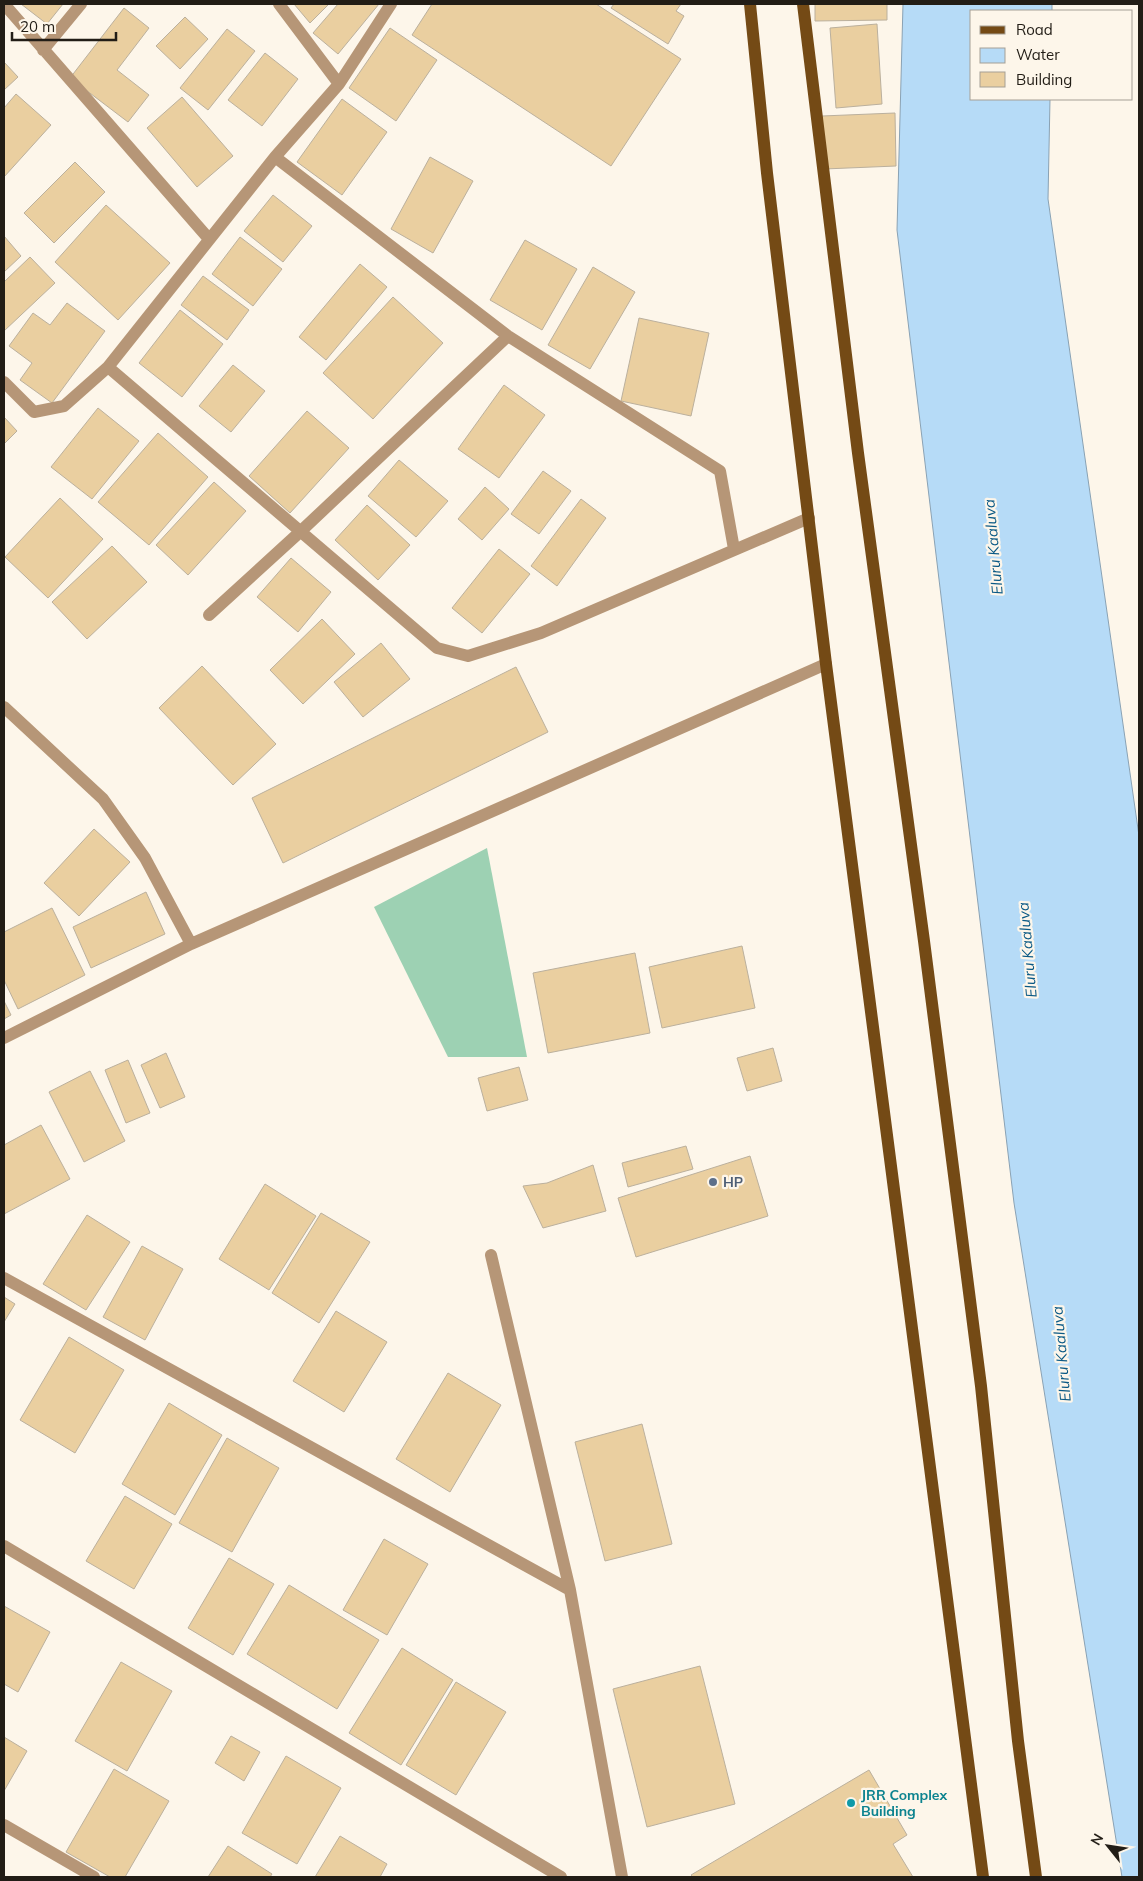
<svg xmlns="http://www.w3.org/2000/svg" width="1143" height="1881" viewBox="0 0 1143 1881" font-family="Mulish,sans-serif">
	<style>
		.forest { fill: #9dd1b3 }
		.water { fill: #b6dbf7; stroke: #8aa2b4 }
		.building { fill: #eacfa0; stroke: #bbb09d }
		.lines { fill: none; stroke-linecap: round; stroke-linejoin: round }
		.minor { stroke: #b69677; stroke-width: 12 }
		.major { stroke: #744a15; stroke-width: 12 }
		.service-dot { fill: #5c6f8a; stroke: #fdf6ea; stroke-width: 2 }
		.culture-dot { fill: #0f9aa8; stroke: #fdf6ea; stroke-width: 2 }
		.labels { text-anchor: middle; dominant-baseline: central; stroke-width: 4.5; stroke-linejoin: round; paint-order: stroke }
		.service-label { font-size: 14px; font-weight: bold; fill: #4e5e75; stroke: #fdf6ea; text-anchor: start }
		.culture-label { font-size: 14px; font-weight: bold; fill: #0d838f; stroke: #fdf6ea; text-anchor: start }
		.water-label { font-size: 15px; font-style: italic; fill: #0a5985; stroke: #fdf6ea }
	</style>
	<rect width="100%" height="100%" fill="#fdf6ea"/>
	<path class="forest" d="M487,848l40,209h-79l-74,-150z"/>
	<path class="water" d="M903,4h149v7h-80v88h78l-2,100 91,637v1041h-17l-108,-674 -117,-973z"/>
	<path class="building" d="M21,4h42l-16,20z
		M294,4h35l-19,19z
		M338,4h41l-41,50 -25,-21z
		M432,4h164l85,55 -70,107 -199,-131z
		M614,4h67l-5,7 8,5 -16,28 -57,-36z
		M815,4h72v16l-72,1z
		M124,8l25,20 -32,42 32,25 -21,27 -58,-44z
		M185,17l23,22 -28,30 -24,-23z
		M877,24l5,80 -46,4 -6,-80z
		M390,28l47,32 -41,61 -47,-33z
		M227,29l28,22 -47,59 -28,-22z
		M265,53l33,26 -36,47 -34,-26z
		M4,62l14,15 -14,13z
		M16,94l35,31 -47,52v-69z
		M182,97l51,59 -36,31 -50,-59z
		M342,99l45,33 -45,63 -45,-33z
		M895,113l1,53 -72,3 -2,-53z
		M430,157l43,24 -40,72 -42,-24z
		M75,162l30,30 -51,51 -30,-30z
		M273,195l39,31 -29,36 -39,-31z
		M106,205l64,58 -52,57 -63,-58z
		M4,236l17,20 -17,16z
		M240,237l42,32 -29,37 -41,-32z
		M525,240l52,29 -35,61 -52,-30z
		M30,257l25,26 -51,48v-49z
		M360,264l27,23 -61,73 -27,-23z
		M593,267l42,25 -45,77 -42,-24z
		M203,276l46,34 -22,30 -46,-35z
		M393,297l50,46 -70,76 -50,-46z
		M67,303l38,28 -53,72 -32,-23 12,-17 -23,-17 24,-33 17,12z
		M180,310l43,34 -41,53 -43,-34z
		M639,318l70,15 -18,83 -70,-15z
		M233,365l32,26 -34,41 -32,-26z
		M504,385l41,30 -46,63 -41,-29z
		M98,408l41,33 -47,58 -41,-32z
		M307,411l42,37 -59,65 -41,-37z
		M4,417l13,14 -13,13z
		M158,433l50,44 -59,68 -51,-43z
		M399,460l49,41 -32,36 -48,-41z
		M543,471l28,20 -32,43 -28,-20z
		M214,482l32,29 -58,64 -32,-30z
		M485,487l24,22 -27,31 -24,-21z
		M60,498l43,41 -55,59 -43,-41z
		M581,499l25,19 -49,68 -26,-20z
		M367,505l43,40 -32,35 -43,-40z
		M112,546l35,36 -60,57 -35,-37z
		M499,549l31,25 -48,59 -30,-25z
		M291,558l40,34 -33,40 -41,-35z
		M322,619l33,35 -52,50 -33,-34z
		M381,643l29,36 -47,38 -29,-35z
		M202,666l74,78 -43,41 -74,-77z
		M516,667l32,65 -265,131 -31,-65z
		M94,829l36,33 -51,54 -35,-33z
		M146,892l19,42 -74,34 -18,-41z
		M52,908l33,67 -67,34 -14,-29v-48z
		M742,946l13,62 -93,20 -13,-61z
		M635,953l15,80 -102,20 -15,-80z
		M4,1001l7,14 -7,4z
		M773,1048l9,33 -35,10 -10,-33z
		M166,1053l19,44 -25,11 -19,-43z
		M128,1060l22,53 -24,10 -21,-53z
		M519,1067l9,33 -41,11 -9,-33z
		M90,1071l35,70 -41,21 -35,-70z
		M41,1125l29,54 -66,35v-69z
		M686,1146l7,23 -65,18 -6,-24z
		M750,1156l18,60 -132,41 -18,-59z
		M593,1165l13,46 -63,17 -20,-42 24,-3z
		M265,1184l51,32 -47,74 -50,-31z
		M321,1213l49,29 -51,81 -47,-30z
		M87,1215l43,27 -44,68 -43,-26z
		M142,1246l41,23 -38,71 -42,-23z
		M4,1297l11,7 -11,18z
		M336,1311l51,31 -43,70 -51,-31z
		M69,1337l55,33 -49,83 -55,-33z
		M448,1373l53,32 -51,87 -54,-33z
		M169,1403l53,32 -47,80 -53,-31z
		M642,1424l30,120 -67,17 -30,-119z
		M227,1438l52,30 -47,84 -53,-29z
		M125,1496l47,28 -38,65 -48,-28z
		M384,1539l44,25 -41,71 -44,-25z
		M229,1558l45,26 -41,71 -45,-27z
		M289,1585l90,55 -42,69 -90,-55z
		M4,1606l46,26 -32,60 -14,-8z
		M402,1648l51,32 -52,85 -52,-32z
		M121,1662l51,29 -45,80 -52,-30z
		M700,1666l35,138 -88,23 -34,-138z
		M456,1682l50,30 -50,83 -50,-30z
		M231,1736l29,16 -16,29 -29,-18z
		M4,1737l23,14 -23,40z
		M286,1756l55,32 -44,76 -55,-31z
		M114,1769l55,32 -44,76h-15l-44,-25z
		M869,1770l38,65 -14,9 20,33h-220l-2,-2z
		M340,1836l47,28 -7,13h-65z
		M228,1846l44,28 -2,3h-62z"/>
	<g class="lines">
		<path class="minor" d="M4,4l205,235
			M279,4l60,80
			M43,50l38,-46
			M275,157l233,179 212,135 14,78
			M108,367l329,281 31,8 73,-23 268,-115
			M4,382l30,30 30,-6 44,-39 167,-210 64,-73 52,-80
			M209,615l92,-84 207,-195
			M4,707l99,92 42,59 46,86
			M4,1038l187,-94 635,-280
			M491,1255l79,335 52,287
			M4,1278l566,312
			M4,1546l557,331
			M4,1825l90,52"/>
		<path class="major" d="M750,4l17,169 59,491 157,1213
			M803,4l55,449 66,488 57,445 37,355 18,136"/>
	</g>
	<circle class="service-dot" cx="713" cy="1182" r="5"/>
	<circle class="culture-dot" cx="851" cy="1803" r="5"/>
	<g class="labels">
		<g class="service-label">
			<text x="723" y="1182">HP</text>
		</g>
		<g class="culture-label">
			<text x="861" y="1795">JRR Complex<tspan x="861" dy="16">Building</tspan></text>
		</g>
		<g class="water-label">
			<text transform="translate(993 547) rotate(-95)">Eluru Kaaluva</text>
			<text transform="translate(1027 950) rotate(-95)">Eluru Kaaluva</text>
			<text transform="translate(1061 1354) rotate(-95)">Eluru Kaaluva</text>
		</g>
	</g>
	<rect width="1143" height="1881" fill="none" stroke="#221d16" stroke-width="10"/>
	<rect x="970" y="10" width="162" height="90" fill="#fdf6ea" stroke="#a59f95"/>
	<rect x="980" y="26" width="25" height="8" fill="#744a15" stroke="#a59f95"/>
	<text x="1016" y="35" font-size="15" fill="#221d16">Road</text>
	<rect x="980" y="48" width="25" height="15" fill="#b6dbf7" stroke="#a59f95"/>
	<text x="1016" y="60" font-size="15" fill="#221d16">Water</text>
	<rect x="980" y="72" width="25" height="15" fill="#eacfa0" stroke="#a59f95"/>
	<text x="1016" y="85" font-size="15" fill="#221d16">Building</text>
	<g transform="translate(1108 1846) rotate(300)" stroke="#fdf6ea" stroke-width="4" paint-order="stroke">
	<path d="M0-4L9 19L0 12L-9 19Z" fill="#221d16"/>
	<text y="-8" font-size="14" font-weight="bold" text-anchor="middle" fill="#221d16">N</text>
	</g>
	<path d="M12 32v8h104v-8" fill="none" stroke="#221d16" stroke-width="2.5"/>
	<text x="20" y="32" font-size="15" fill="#221d16" stroke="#fdf6ea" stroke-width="4" paint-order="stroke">20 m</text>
</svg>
